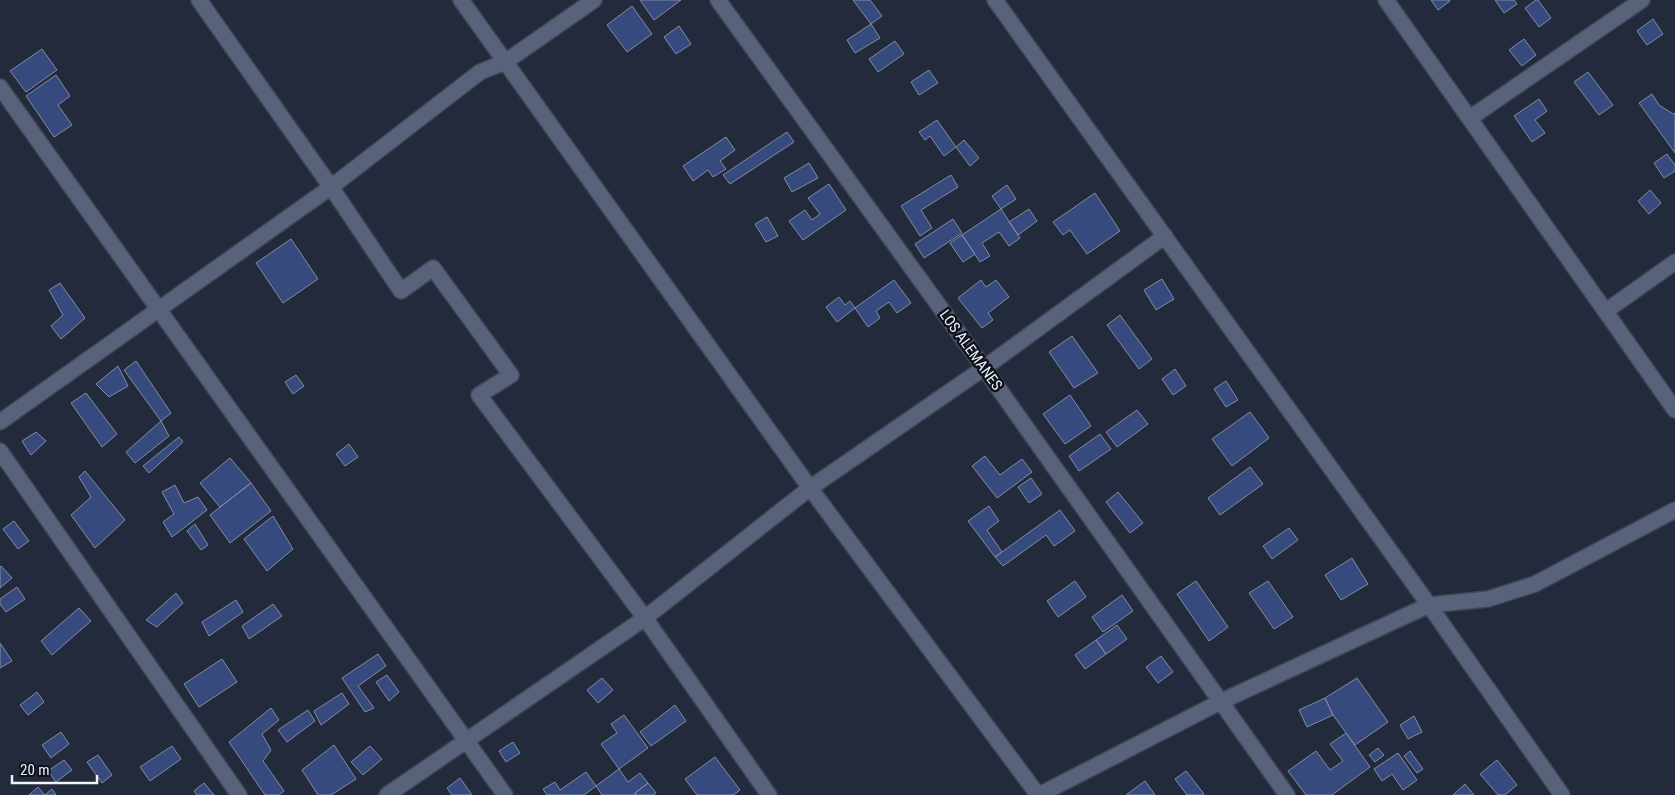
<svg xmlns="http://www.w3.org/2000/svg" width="1675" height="795" viewBox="0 0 1675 795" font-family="'Roboto Condensed',sans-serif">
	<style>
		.building { fill: #364a7e; stroke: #838ca0 }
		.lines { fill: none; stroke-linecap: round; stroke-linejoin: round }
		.street-casing { stroke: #3f4656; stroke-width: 18 }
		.street { stroke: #58627b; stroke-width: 15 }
		.labels { text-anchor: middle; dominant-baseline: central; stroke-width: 5; stroke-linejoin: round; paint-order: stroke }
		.street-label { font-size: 15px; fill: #eef3fe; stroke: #10131b }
	</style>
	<rect width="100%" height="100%" fill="#232a3b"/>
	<path class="building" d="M640,0h41l-27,20z
		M853,0h17l12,16 -11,8z
		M1431,0h18l1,1 -12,9z
		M1495,0h19l3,4 -13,9z
		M1536,0h2l13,18 -12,9 -14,-19z
		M632,6l20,28 -25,18 -20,-27z
		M1653,19l10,15 -16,11 -10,-14z
		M871,24l9,14 -25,15 -8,-13z
		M679,26l12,18 -15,10 -12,-17z
		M1524,39l12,16 -14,11 -13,-16z
		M895,41l9,13 -26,18 -9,-13z
		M42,49l15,21 -31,22 -16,-21z
		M929,70l9,13 -19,12 -8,-13z
		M1588,72l25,33 -14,10 -25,-33z
		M56,75l14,21 -12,9 14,20 -18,12 -28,-41z
		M1652,94l7,11 14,9 2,-1v40l-36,-50z
		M1539,99l8,12 -12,9 10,13 -13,9 -18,-26z
		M937,120l19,27 -12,9 -14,-20 -5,4 -6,-8z
		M787,132l7,10 -64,42 -7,-9z
		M726,137l9,13 -15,11 6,8 -13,8 -5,-7 -15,11 -10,-15z
		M964,140l15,18 -9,8 -14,-19z
		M1667,154l8,11v6l-11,7 -10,-15z
		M809,163l9,15 -26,14 -8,-14z
		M951,175l7,12 -37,23 11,18 -12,8 -19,-30z
		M829,184l17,26 -43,30 -14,-19 16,-11 7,10 8,-6 -12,-16z
		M1007,185l9,14 -15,10 -9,-13z
		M1650,190l11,13 -12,11 -11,-13z
		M1095,193l25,38 -33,23 -17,-24 -7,5 -10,-13z
		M1001,209l19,29 -11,8 -10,-14 -17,11 8,13 -10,6 -18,-27z
		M1029,209l8,12 -19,14 -9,-13z
		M767,217l11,19 -12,6 -11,-18z
		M953,219l9,14 -38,25 -9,-14z
		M962,235l13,19 -12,8 -13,-19z
		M291,239l27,40 -35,24 -27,-40z
		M1162,279l12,20 -18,11 -12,-20z
		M894,280l17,23 -14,10 -8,-11 -13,9 4,7 -12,9 -13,-19z
		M981,280l5,7 10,-7 13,17 -21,16 5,7 -11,8 -24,-30z
		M60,283l25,35 -24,21 -10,-13 12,-11 -14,-25z
		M839,297l6,8 5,-4 5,7 -18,14 -11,-15z
		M1120,315l32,44 -13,10 -32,-44z
		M1072,336l26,37 -24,15 -25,-36z
		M136,361l35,52 -10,8 -37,-51z
		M118,366l10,20 -19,11 -13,-13z
		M1175,369l11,17 -13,9 -11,-16z
		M296,375l8,11 -11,8 -8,-12z
		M1226,381l12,19 -12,7 -12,-18z
		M86,393l31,41 -15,13 -31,-44z
		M1070,395l21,31 -26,18 -22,-30z
		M1137,410l11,14 -31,23 -11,-15z
		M1250,412l19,26 -37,28 -20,-27z
		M161,421l8,15 -34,27 -9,-11z
		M36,432l10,9 -15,14 -9,-14z
		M1100,434l11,15 -32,22 -10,-15z
		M179,437l4,5 -34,31 -6,-7z
		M349,444l9,13 -13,9 -9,-12z
		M985,456l15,19 22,-16 10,13 -35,26 -25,-32z
		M230,458l21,25 -31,24 -20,-24z
		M1250,467l13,17 -43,31 -12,-17z
		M85,471l40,49 -30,28 -24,-33 20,-18 -12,-20z
		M1031,478l11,16 -13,9 -11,-16z
		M251,483l20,28 -41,32 -20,-28z
		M175,485l9,18 14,-6 9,13 -35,27 -9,-15 11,-8 -12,-22z
		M1118,492l25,31 -13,10 -24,-31z
		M989,506l10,15 -12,9 15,22 -7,5 -27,-36z
		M1060,510l15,21 -21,15 -8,-11 -43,31 -8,-9z
		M273,516l20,33 -26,22 -23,-32z
		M14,521l15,20 -11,8 -15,-20z
		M195,524l13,21 -7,5 -14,-19z
		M1289,528l9,12 -26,19 -9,-13z
		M1352,558l16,26 -27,16 -16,-25z
		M1,566l11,12 -12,10v-21z
		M1075,581l11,16 -28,20 -11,-16z
		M1196,581l32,46 -19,14 -32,-47z
		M1268,581l25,36 -19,12 -25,-36z
		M17,587l8,12 -19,13 -6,-8v-5z
		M176,593l7,10 -26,24 -11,-7z
		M1122,595l11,16 -30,21 -11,-15z
		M236,600l7,12 -34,24 -7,-14z
		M273,604l9,12 -33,23 -7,-13z
		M79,608l12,13 -39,34 -11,-14z
		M1117,625l10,14 -21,15 -10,-14z
		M1096,640l10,14 -21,15 -10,-14z
		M0,643l12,18 -12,7z
		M378,654l8,12 -28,20 16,22 -9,4 -23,-34z
		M1161,656l12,16 -15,11 -12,-16z
		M222,659l15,23 -38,25 -15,-23z
		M387,675l12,17 -10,9 -13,-19z
		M602,678l11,12 -15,13 -11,-13z
		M1357,678l31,44 -33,23 -22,-30 -8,-17z
		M37,692l7,10 -16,13 -8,-10z
		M342,693l7,11 -28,21 -7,-14z
		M1325,698l8,17 -26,12 -8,-17z
		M675,705l11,16 -35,25 -11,-14z
		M271,708l8,12 -17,14 9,16 -8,11 21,30 -5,4h-14l-36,-53z
		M308,710l7,11 -28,21 -9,-12z
		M624,715l24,33 -29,21 -18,-25 16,-11 -6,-9z
		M1414,716l8,16 -14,7 -8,-14z
		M61,732l8,12 -18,14 -9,-13z
		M1346,733l24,34 -38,28h-26l-18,-24 28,-20 14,19 13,-9 -13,-17z
		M513,742l7,11 -14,9 -7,-11z
		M334,745l22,34 -25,16h-13l-16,-25z
		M172,746l9,13 -31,22 -10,-14z
		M370,746l12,13 -19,16 -12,-13z
		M1378,748l6,7 -9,7 -6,-7z
		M1410,751l13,18 -6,4 -13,-17z
		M1398,753l19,27 -14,10 -11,-16 -10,7 -8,-12z
		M98,755l14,20 -10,8 -15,-21z
		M715,757l25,33 -7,5h-36l-12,-16z
		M64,760l8,10 -16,12 -8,-11z
		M1497,760l20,25 -12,10h-7l-18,-21z
		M619,769l9,13 12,-9 8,10 -13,10 1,2h-34l-6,-9z
		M1186,771l18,23 -1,1h-16l-12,-16z
		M586,772l10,14 -12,9h-37l-4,-6 12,-7 5,8z
		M460,778l12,17h-20l-5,-7z
		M1145,781l10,14h-29z
		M204,783l10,12h-17l-3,-4z
		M648,783l8,10 -3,2h-17l-1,-2z
		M1465,784l9,11h-21z
		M38,787l7,8 7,-6 4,6h-27z"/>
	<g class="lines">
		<defs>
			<path id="street" d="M199,0l132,187 70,104 32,-23 78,107 -32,20 166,223 124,177
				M461,0l349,488 228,307
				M718,0l266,368 303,427
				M995,0l434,605 133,190
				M1386,0l289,410
				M0,87l505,708
				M1470,118l172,-118
				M1606,311l69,-49
				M0,422l331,-235 149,-115 25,-10 89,-62
				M0,451l239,344
				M387,795l258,-177 165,-130 174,-120 181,-132
				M1039,795l181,-93 209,-97 59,-6 47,-15 140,-74"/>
		</defs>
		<use href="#street" class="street-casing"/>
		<use href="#street" class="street"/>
	</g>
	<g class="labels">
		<g class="street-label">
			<text transform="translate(971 350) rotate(54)">LOS ALEMANES</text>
		</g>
	</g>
	<path d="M12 775v8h85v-8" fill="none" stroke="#eef3fe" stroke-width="2.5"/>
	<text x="20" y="775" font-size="15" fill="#eef3fe" stroke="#10131b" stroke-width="4" paint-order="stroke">20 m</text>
</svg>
